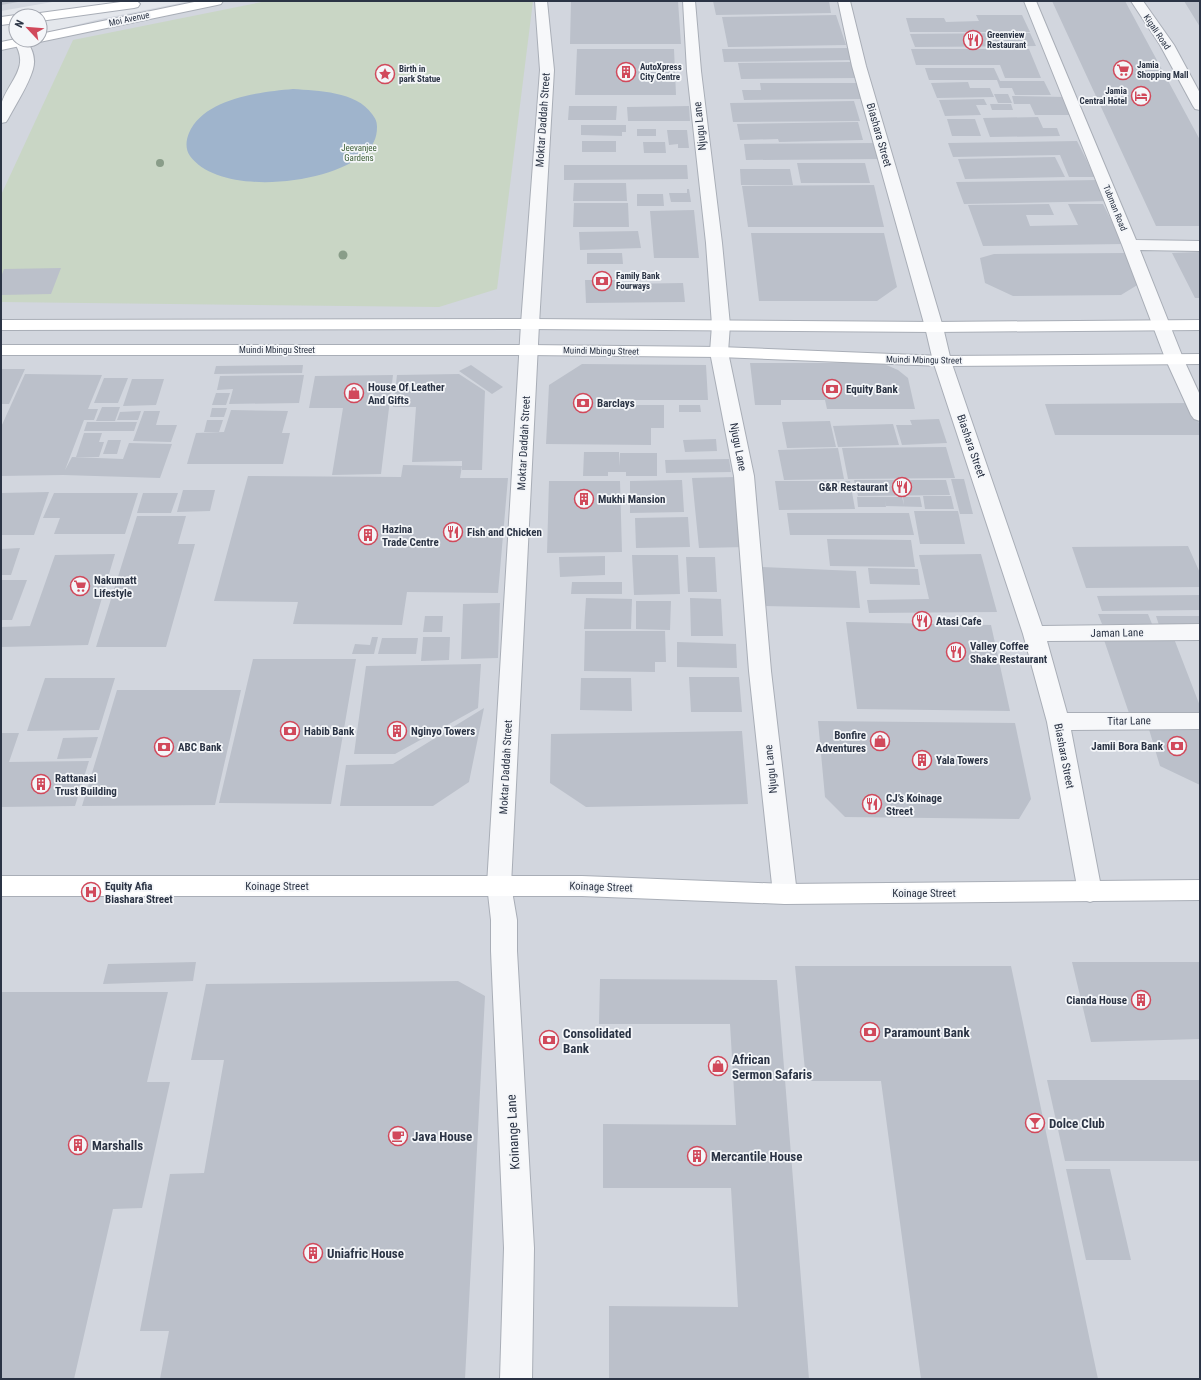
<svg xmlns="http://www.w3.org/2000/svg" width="1201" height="1380" viewBox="0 0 1201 1380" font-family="'Roboto Condensed',sans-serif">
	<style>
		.built { fill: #d2d6de }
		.green { fill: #c9d6c5 }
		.water { fill: #9fb4cc }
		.building { fill: #bbc0ca }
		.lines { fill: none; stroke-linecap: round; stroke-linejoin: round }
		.street-casing { stroke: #a9aeb7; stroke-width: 2 }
		.secondary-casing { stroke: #a9aeb7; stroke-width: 2 }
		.street { fill: #f7f8fa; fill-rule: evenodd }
		.secondary { fill: #fff; fill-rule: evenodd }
		.tree { fill: #899d89 }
		.labels { text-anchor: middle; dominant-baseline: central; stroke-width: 3.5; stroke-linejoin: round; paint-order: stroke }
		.far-street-label { font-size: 9px; fill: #2b3445; stroke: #f4f6f9 }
		.far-poi-label { font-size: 9px; font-weight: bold; fill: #2b3445; stroke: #f4f6f9; text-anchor: start }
		.far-park-label { font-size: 9px; fill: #3f6138; stroke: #f4f6f9 }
		.street-label { font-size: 11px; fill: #2b3445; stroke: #f4f6f9 }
		.poi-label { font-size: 11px; font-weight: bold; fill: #2b3445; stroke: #f4f6f9; text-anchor: start }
		.near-poi-label { font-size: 13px; font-weight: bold; fill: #2b3445; stroke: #f4f6f9; text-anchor: start }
		.near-street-label { font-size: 13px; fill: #2b3445; stroke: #f4f6f9 }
	</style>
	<rect width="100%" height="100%" fill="#e4e7ec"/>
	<path class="built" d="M1,1h57l-57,10z
		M190,1h1010v1378h-1199v-1335l39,-4v-6l56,-14z"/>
	<path class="green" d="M267,1h266l-36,288 -58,18 -438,-5v-107l72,-155z"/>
	<path class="water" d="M293,89c25,2 63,2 79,25 3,4 5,7 5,13 0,11 -4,19 -12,26 -35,32 -145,44 -175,3 -5,-7 -4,-16 -1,-23 15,-35 71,-41 104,-44z"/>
	<path class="building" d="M1,1h17v1l-17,3z
		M571,1h107l3,43h-111z
		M713,1h116l2,12 -115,2z
		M1052,1h73l75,139v86h-44z
		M1184,1h16v26z
		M836,15l10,30 -118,2 -6,-30z
		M976,15h46l8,17h-120l-4,-14h38l2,4 33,-1z
		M1030,33l6,13 -121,1 -5,-13z
		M849,48l4,12 -129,2 -2,-13z
		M577,49h97l2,46h-101z
		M911,49h118l12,29h-36l-5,-13h-84z
		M851,62l5,16 -115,1 -3,-16z
		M925,68h69l6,13h44l7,14h-36l-3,-7h-12l-3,-8h-68z
		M968,82l2,6h20l4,9 -57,1 -6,-15z
		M760,83h99l4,16 -119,1 -2,-10h19z
		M994,94h14l4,9h-14z
		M1012,96l53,1 7,18h-37l-5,-11h-16z
		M984,99l3,6h-11l5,10 -36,1 -6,-16z
		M854,101l6,20 -127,1 -3,-19z
		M990,104h21l2,6h-21z
		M569,106h48l-1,14h-48z
		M689,106l1,15h-62l-1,-14z
		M1038,117l5,11h14l3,8 -70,1 -7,-19z
		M947,119h28l6,17h-29z
		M858,122l5,18 -84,2 -1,-3 -38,1 -3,-16z
		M581,125h45v7h-4v4l-41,-1z
		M637,129h19v7h-19z
		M667,130h20l2,18h-11v-4l-9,1z
		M582,141h34v11h-34z
		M1077,141l18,36h-26l-9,-22 -107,2 -5,-14z
		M643,142h22l1,11h-22z
		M875,143l4,16 -133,1 -2,-16z
		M1055,157l10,20 -100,2 -7,-20z
		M797,163h68l5,20h-69z
		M564,165h123l1,14 -124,1z
		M740,169h50l3,16h-52z
		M1098,180l11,21 -145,3 -8,-22z
		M574,183h52l1,18h-54z
		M874,185l10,42h-136l-6,-41z
		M687,189h2l2,13h-20l-2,-9h18z
		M637,194h26l1,12h-27z
		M574,203h54l1,24h-56z
		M1049,204l5,11h-28l4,11 48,-1 -10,-21h35l20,40 -140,2 -15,-41z
		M694,210l5,48h-45l-4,-47z
		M638,231l3,17 -61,2 -1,-18z
		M751,233h133l13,54 -20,14h-118z
		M1200,252v46h-5l-23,-45z
		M587,253h35l1,11h-36z
		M1125,253l14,31 -18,11 -108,1 -28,-13 -5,-25 14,-4z
		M61,268l-10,26 -50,1v-18l3,-8z
		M585,280h34l1,4 63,-1 2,19 -99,1z
		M750,363h132l16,7 10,8 7,31h-88l-2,-9h-44v5h-26z
		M582,364l124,1 2,35h-89l-1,5h46v23h-13v17l-105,-1 3,-59z
		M303,365l-1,8 -88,1 2,-8z
		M471,365l32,22 -11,7 -33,-23z
		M1,369h24l-16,35h-8z
		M25,374l77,1 -14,34h10l-4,11h-10l-19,50 7,-13 51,2 6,-16 43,1 -12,34 -97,-3 -62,1v-49z
		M459,374l26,17 -3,79h-20v-9l-50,1 4,-55h-23l4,-32z
		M304,375l-5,28 -70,1 4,-15 -16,1 3,-14z
		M393,375l-12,99 -49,1 11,-67h-34l6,-32z
		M104,378h24l-10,25h-24z
		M132,379h32l-8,26 -33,1z
		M216,393h14l-4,12h-14z
		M1191,403l9,23v9h-145l-10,-31z
		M679,405h21l1,7h-22z
		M102,407h18l-5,14h-19z
		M212,408h15l-3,9h-14z
		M231,410l57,1 -6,22h8l-7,31h-96l9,-31 28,-1z
		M141,411l-3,9h-21l3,-8z
		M144,411h16l-4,14h21l-6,17 -38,-1z
		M939,419l8,24 -45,2 -6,-20h16l-2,-5z
		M207,420h16l-4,12h-15z
		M830,421l6,26 -49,1 -5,-26z
		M87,422h50l-3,9h-50z
		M893,424l6,21 -61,2 -5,-21z
		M84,433h18l-3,9h5l-5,15h-23z
		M716,439l1,12 -32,1 -2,-12z
		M108,440h13l-4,14h-14z
		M946,447l9,31 -107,1 -6,-31z
		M838,448l6,31 -60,1 -6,-30z
		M584,452h35v14l1,-13h37v23h-31v-4h-18v4h-25z
		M729,459l2,13 -65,1 -1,-13z
		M403,465l59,1 -2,12h48l-10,115 -91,-1 -5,33 -109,-1 5,-22 -84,-1 34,-125 153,1z
		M736,477l9,70 -46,1 -7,-70z
		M951,479h13l9,35h-13z
		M682,480l2,32 -54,1v-32z
		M854,480h92l4,15 -92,1z
		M549,481h71l2,71 -75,1z
		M775,481h75l5,28 -76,1z
		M183,490h32l-5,21 -33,1z
		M49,492l-15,43h-33v-42z
		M54,493h84l-13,41h-71l6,-16h-17z
		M143,493h35l-7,20h-34z
		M923,496h28l3,13h-29z
		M857,497h45l2,8 -1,-8h17l2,10 -36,-1 -1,-6 1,7h-28z
		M914,511h44l7,33h-45z
		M787,513h122l5,22h-124z
		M137,516h49l-8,28h17l-29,103h-70z
		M688,517l2,30 -54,1 -1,-30z
		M827,539l84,1 4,27 -85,-1z
		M1188,546l12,27v14l-114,1 -14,-41z
		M20,548l-9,27h-10v-26z
		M115,554l-27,91 -87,2v-20l29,-1 25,-71z
		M981,554l16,58 -128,1 -2,-13 62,-1 -10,-44z
		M632,555h46l2,39 -46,1z
		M605,556v19l-45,2 -1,-20z
		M686,557h29l2,35h-29z
		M760,567l96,4 4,37 -96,-2z
		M868,568l50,1 2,16 -50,-1z
		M1,580h26l-15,40h-11z
		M572,582h50v12h-51z
		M1200,595v15l-98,1 -5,-15z
		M586,598l46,1 -1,30h-47z
		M690,598l31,1 2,37h-32z
		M636,601h35l-1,29 -34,-1z
		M500,603l-2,55 -37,1 2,-55z
		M1098,614h50l4,10h-50z
		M425,616h18l-1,16h-19z
		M1156,616h44v12h-40z
		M846,622l145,3 19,86 -153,-2z
		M585,631h80l1,31h-11v10l-71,-1z
		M1173,636l27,70v9l-70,1 -27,-79z
		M372,637h6l-4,17h-22l3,-10 15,1z
		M423,637h27l-1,23 -28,1z
		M382,638h36l-2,16h-38z
		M677,642l59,2 1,24 -60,-1z
		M253,659h103l-25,145 -112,-1z
		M481,664l-3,44 -83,46h-41l12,-88z
		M689,677h50l3,35h-51z
		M45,678h70l-16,52 -72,1z
		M581,678h50l1,33 -52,-1z
		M117,690h124l-26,115 -133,1z
		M484,708l-15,74 -36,24h-93l6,-41 47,-1z
		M818,721l197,2 16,76 -12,20 -174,-2 -20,-20z
		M1148,726l52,1v58l-40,-19z
		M742,731l6,73 -162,3 -36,-24 1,-49z
		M1,733h18l-10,29 80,-1 -14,45 -74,1z
		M98,737l-7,21 -34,1 6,-21z
		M196,962l-3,19 -90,3 5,-20z
		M1072,962h128v77l-109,3z
		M795,966h216l87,413h-177l-40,-298h-75z
		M600,979l177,1 32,399h-200v-73l129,1 -7,-119h-128v-64l133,1 -6,-101h-131z
		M458,981l27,15 -20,383h-305l9,-48h-29l30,-157 34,-1 20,-113h-33l15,-76z
		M1,992h167l-21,90h23l-28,126 -29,1 -39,170h-73z
		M1047,1080h153v81h-135z
		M1066,1169h44l21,91h-45z"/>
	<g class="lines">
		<defs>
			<path id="street" d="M535,1h12l7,69 -15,254 -28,561 6,35v31l17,297 -2,131h-32l4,-131 -13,-297v-31l-4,-35 34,-561 19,-254z
				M683,1h12l6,70 21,172 8,82 -2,27 26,124 17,195 26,223 -3,7 -9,3 -9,-3 -3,-7 -24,-223 -15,-195 -24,-124 2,-27 -6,-82 -19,-172z
				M838,1h12l16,65 77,261 8,34 91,265 158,-2v16l-153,1 20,72h133v16l-129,1 31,162 -3,7 -9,3 -9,-3 -3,-7 -31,-170 -24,-88 -90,-273 -8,-34 -73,-261z
				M1024,1h12l100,239 64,1v10l-60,-1 43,108 17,37v26l-6,-2 -3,-4 -26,-57 -43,-113z
				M1131,1h12l31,44 26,48v17l-5,-1 -2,-3 -33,-61z
				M16,40h10c6,8 10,19 7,29 -4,15 -17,35 -25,50l-2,3 -5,1c0,-5 -1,-13 0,-18 7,-24 30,-37 13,-63z"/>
			<path id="secondary" d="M128,1h9l3,3 -2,3 -4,1 -94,13v-5h-6l6,-3z
				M199,1h24l-2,3 -4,1 -216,45v-8l15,-3 24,1v-6z
				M16,15l4,1h-4v7l-15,2v-8z
				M530,319l404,3 266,-2v10l-266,2 -404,-3 -529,1v-10z
				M1,345h527l191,2 223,9 258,-2v10l-258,2 -223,-9 -191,-2h-527z
				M1,876h581l203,8 415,-4v20l-415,4 -203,-8h-581z"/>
		</defs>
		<use href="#street" class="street-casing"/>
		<use href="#secondary" class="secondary-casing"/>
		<use href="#street" class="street"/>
		<use href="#secondary" class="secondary"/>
	</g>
	<g class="tree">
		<circle cx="160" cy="163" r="4"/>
		<circle cx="343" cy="255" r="4.5"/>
	</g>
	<defs>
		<symbol id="restaurant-ring" viewBox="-11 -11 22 22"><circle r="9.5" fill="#f4f6f9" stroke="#d1495b" stroke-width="1.5"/><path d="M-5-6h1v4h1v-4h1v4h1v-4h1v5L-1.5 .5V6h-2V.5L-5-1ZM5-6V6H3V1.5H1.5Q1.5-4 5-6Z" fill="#d1495b"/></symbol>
		<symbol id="supermarket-ring" viewBox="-11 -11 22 22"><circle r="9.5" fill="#f4f6f9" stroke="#d1495b" stroke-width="1.5"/><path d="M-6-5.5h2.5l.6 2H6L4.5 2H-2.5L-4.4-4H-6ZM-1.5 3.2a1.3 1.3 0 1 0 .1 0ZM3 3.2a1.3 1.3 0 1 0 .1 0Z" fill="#d1495b"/></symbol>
		<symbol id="building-ring" viewBox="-11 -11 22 22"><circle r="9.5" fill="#f4f6f9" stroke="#d1495b" stroke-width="1.5"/><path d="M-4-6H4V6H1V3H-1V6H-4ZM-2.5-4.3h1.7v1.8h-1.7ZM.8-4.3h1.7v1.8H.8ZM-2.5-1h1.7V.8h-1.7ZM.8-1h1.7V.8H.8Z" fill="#d1495b"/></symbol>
		<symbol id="sight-ring" viewBox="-11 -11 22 22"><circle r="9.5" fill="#f4f6f9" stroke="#d1495b" stroke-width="1.5"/><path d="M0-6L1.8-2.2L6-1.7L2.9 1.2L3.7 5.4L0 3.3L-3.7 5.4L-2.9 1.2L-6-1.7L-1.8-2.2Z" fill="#d1495b"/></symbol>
		<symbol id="hotel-ring" viewBox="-11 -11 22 22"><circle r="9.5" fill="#f4f6f9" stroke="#d1495b" stroke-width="1.5"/><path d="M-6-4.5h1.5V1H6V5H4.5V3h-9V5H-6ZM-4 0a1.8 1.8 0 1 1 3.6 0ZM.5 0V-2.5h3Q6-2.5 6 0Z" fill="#d1495b"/></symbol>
		<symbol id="bank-ring" viewBox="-11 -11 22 22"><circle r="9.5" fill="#f4f6f9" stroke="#d1495b" stroke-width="1.5"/><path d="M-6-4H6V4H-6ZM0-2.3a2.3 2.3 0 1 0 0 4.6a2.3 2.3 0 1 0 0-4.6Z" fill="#d1495b"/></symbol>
		<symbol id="shop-ring" viewBox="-11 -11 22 22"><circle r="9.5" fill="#f4f6f9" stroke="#d1495b" stroke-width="1.5"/><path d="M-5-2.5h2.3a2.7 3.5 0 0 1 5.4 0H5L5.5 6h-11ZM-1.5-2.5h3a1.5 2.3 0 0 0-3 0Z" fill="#d1495b"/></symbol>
		<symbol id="hospital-ring" viewBox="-11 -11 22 22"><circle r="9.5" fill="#f4f6f9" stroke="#d1495b" stroke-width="1.5"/><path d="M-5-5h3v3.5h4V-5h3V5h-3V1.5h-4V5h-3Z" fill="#d1495b"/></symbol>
		<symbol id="bar-ring" viewBox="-11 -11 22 22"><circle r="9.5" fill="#f4f6f9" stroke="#d1495b" stroke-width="1.5"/><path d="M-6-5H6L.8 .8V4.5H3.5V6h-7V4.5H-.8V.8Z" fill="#d1495b"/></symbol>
		<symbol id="cafe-ring" viewBox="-11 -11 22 22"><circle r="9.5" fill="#f4f6f9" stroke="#d1495b" stroke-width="1.5"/><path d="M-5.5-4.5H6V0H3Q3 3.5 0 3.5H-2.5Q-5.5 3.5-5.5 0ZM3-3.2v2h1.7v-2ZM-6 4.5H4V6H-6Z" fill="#d1495b"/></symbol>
	</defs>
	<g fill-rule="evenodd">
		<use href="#restaurant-ring" x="962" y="29" width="22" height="22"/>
		<use href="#supermarket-ring" x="1112" y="59" width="22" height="22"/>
		<use href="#building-ring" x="615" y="61" width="22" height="22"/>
		<use href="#sight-ring" x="374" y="63" width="22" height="22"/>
		<use href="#hotel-ring" x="1130" y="85" width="22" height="22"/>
		<use href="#bank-ring" x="591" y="270" width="22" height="22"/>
		<use href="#bank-ring" x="821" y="378" width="22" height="22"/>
		<use href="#shop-ring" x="343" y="382" width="22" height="22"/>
		<use href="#bank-ring" x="572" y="392" width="22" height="22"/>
		<use href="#restaurant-ring" x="891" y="476" width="22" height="22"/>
		<use href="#building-ring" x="573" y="488" width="22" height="22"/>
		<use href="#restaurant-ring" x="442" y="521" width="22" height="22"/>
		<use href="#building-ring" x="357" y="524" width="22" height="22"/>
		<use href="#supermarket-ring" x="69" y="575" width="22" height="22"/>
		<use href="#restaurant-ring" x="911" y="610" width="22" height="22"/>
		<use href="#restaurant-ring" x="945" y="641" width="22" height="22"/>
		<use href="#bank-ring" x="279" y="720" width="22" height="22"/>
		<use href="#building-ring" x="386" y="720" width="22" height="22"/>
		<use href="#shop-ring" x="869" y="730" width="22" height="22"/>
		<use href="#bank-ring" x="1166" y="735" width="22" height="22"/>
		<use href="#bank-ring" x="153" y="736" width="22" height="22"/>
		<use href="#building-ring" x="911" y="749" width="22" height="22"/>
		<use href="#building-ring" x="30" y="773" width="22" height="22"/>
		<use href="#restaurant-ring" x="861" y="793" width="22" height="22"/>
		<use href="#hospital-ring" x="80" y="881" width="22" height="22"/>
		<use href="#building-ring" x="1130" y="989" width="22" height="22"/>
		<use href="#bank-ring" x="859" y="1021" width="22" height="22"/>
		<use href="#bank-ring" x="538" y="1029" width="22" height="22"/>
		<use href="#shop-ring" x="707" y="1055" width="22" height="22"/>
		<use href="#bar-ring" x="1024" y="1112" width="22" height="22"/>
		<use href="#cafe-ring" x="387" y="1125" width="22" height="22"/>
		<use href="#building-ring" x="67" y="1134" width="22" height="22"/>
		<use href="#building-ring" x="686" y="1145" width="22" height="22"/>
		<use href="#building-ring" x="302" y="1242" width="22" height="22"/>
	</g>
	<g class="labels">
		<g class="far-street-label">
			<text transform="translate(129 19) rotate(-12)">Moi Avenue</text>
			<text transform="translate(1157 32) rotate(56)">Kigali Road</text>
			<text transform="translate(1115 208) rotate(68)">Tubman Road</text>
			<text x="277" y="350">Muindi Mbingu Street</text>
			<text transform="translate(601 351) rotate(1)">Muindi Mbingu Street</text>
			<text transform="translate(924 360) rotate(1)">Muindi Mbingu Street</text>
		</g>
		<g class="far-poi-label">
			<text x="987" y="35">Greenview<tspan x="987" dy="10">Restaurant</tspan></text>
			<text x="1137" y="65">Jamia<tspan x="1137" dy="10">Shopping Mall</tspan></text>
			<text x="640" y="67">AutoXpress<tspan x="640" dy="10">City Centre</tspan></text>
			<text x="399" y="69">Birth in<tspan x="399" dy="10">park Statue</tspan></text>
			<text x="1127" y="91" text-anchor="end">Jamia<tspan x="1127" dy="10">Central Hotel</tspan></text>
			<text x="616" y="276">Family Bank<tspan x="616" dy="10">Fourways</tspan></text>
		</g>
		<g class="far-park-label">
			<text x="359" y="148">Jeevanjee<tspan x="359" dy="10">Gardens</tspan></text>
		</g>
		<g class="street-label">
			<text transform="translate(543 120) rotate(-86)">Moktar Daddah Street</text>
			<text transform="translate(700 126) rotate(-96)">Njugu Lane</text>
			<text transform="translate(879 135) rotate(74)">Biashara Street</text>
			<text transform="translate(524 443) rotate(-87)">Moktar Daddah Street</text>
			<text transform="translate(971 446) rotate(71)">Biashara Street</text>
			<text transform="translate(738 447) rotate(79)">Njugu Lane</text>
			<text transform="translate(1117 633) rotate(-1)">Jaman Lane</text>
			<text transform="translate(1129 721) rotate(-1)">Titar Lane</text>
			<text transform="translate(1064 756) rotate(79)">Biashara Street</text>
			<text transform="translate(506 767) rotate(-87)">Moktar Daddah Street</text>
			<text transform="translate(771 769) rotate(-96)">Njugu Lane</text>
			<text x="277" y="886">Koinage Street</text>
			<text transform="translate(601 887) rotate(2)">Koinage Street</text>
			<text x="924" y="893">Koinage Street</text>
		</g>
		<g class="poi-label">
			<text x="368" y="387">House Of Leather<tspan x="368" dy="13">And Gifts</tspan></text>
			<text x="846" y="389">Equity Bank</text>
			<text x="597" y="403">Barclays</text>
			<text x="888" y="487" text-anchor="end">G&amp;R Restaurant</text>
			<text x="598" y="499">Mukhi Mansion</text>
			<text x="382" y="529">Hazina<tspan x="382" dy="13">Trade Centre</tspan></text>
			<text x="467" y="532">Fish and Chicken</text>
			<text x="94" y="580">Nakumatt<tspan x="94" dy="13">Lifestyle</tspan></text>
			<text x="936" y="621">Atasi Cafe</text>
			<text x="970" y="646">Valley Coffee<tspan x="970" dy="13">Shake Restaurant</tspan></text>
			<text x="304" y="731">Habib Bank</text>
			<text x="411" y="731">Nginyo Towers</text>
			<text x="866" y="735" text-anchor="end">Bonfire<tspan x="866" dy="13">Adventures</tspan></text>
			<text x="1163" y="746" text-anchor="end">Jamii Bora Bank</text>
			<text x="178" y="747">ABC Bank</text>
			<text x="936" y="760">Yala Towers</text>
			<text x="55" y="778">Rattanasi<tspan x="55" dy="13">Trust Building</tspan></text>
			<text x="886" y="798">CJ’s Koinage<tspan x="886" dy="13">Street</tspan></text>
			<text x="105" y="886">Equity Afia<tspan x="105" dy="13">Biashara Street</tspan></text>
			<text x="1127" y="1000" text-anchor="end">Cianda House</text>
		</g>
		<g class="near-poi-label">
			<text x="884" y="1032">Paramount Bank</text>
			<text x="563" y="1033">Consolidated<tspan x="563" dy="15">Bank</tspan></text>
			<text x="732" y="1059">African<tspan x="732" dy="15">Sermon Safaris</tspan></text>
			<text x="1049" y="1123">Dolce Club</text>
			<text x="412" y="1136">Java House</text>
			<text x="92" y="1145">Marshalls</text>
			<text x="711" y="1156">Mercantile House</text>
			<text x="327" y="1253">Uniafric House</text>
		</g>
		<g class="near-street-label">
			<text transform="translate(513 1132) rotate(-93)">Koinange Lane</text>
		</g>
	</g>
	<rect width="1201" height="1380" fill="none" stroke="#2b3445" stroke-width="4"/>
	<g transform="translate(28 28) rotate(296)"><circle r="19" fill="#f4f6f9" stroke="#a4a8b1"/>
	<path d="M0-3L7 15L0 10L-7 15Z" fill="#d1495b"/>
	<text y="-6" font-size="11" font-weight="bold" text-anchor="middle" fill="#2b3445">N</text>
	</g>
</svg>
